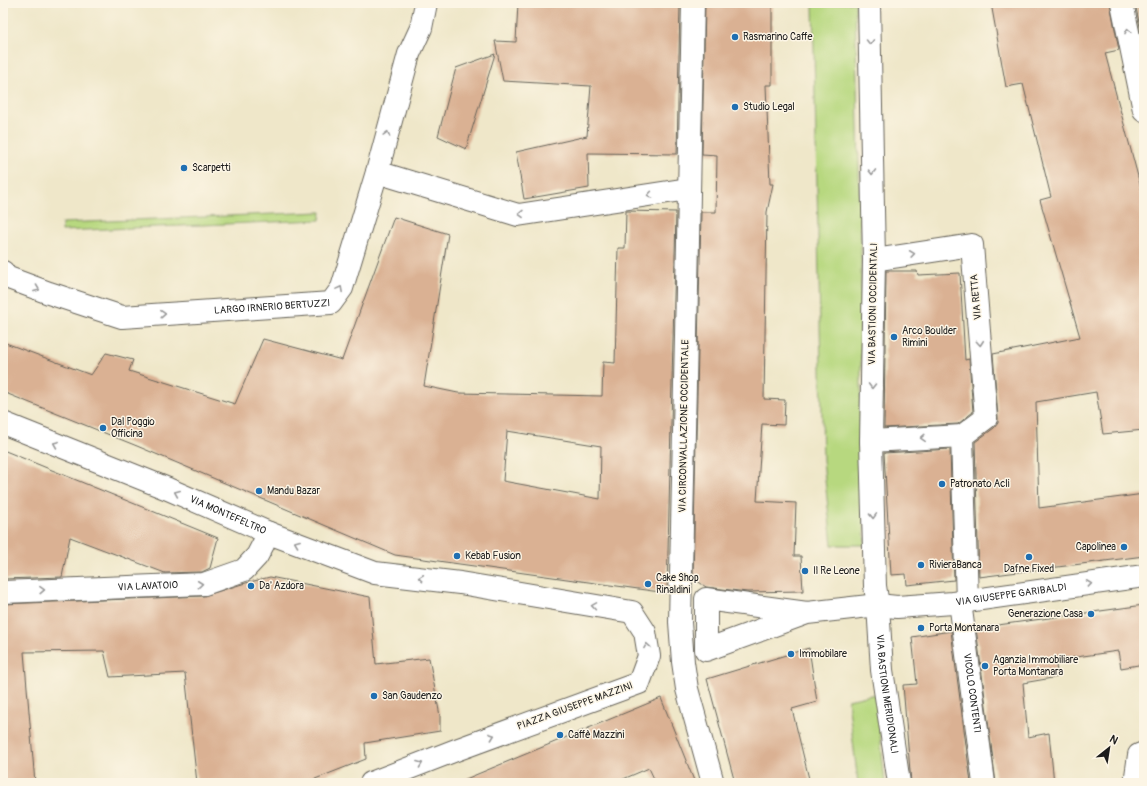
<svg xmlns="http://www.w3.org/2000/svg" width="1147" height="786" viewBox="0 0 1147 786" font-family="Pangolin,sans-serif">
	<style>
		.green { fill: #b7d87f; stroke: #6a7a4e }
		.building { fill: #dab193; fill-rule: evenodd }
		.lines { fill: none; stroke-linecap: round; stroke-linejoin: round }
		.street-casing { stroke: #666359; stroke-width: 24 }
		.secondary-casing { stroke: #666359; stroke-width: 24 }
		.street { stroke: #fff; stroke-width: 22 }
		.secondary { stroke: #fff; stroke-width: 22 }
		.oneway { stroke: #999 }
		.poi-dot { fill: #1f6fb2; stroke: #fcf5e5; stroke-width: 1.5 }
		.labels { text-anchor: middle; dominant-baseline: central; stroke-width: 3; stroke-linejoin: round; paint-order: stroke }
		.poi-label { font-size: 10px; fill: #1c1c1c; stroke: #fcf5e5; text-anchor: start }
		.street-label { font-size: 10px; fill: #1c1c1c; stroke: #fcf5e5 }
	</style>
	<rect width="100%" height="100%" fill="#fcf5e5"/>
	<filter id="ink" filterUnits="userSpaceOnUse"><feTurbulence type="fractalNoise" baseFrequency=".025" numOctaves="2"/><feDisplacementMap in="SourceGraphic" scale="8" xChannelSelector="R" yChannelSelector="G"/><feConvolveMatrix kernelMatrix="1 2 1 2 8 2 1 2 1" color-interpolation-filters="sRGB"/></filter>
	<filter id="wash" filterUnits="userSpaceOnUse"><feTurbulence type="fractalNoise" baseFrequency=".012" numOctaves="4" result="noise"/><feDisplacementMap in="SourceGraphic" scale="16" xChannelSelector="R" yChannelSelector="G"/><feGaussianBlur stdDeviation="0.9" result="paint"/><feColorMatrix in="noise" values="0 0 0 0 0 0 0 0 0 0 0 0 0 0 0 0 0 1.4 0 .05"/><feComposite in="paint" operator="in"/></filter>
	<g filter="url(#wash)">
		<rect width="100%" height="100%" fill="#efe7c9"/>
		<path class="green" d="M813,3h42l6,245v192l4,105h-33l-9,-84z
			M321,212l-1,8 -258,11v-8z
			M876,694l9,89h-27l-10,-83z"/>
		<g id="blocks">
			<path class="building" d="M518,3h162l-3,151 -89,-1 1,35 -65,11 -8,-47 71,-16 4,-50 -88,-5 -8,-40 21,1z
				M705,3h67v82h-6l4,99h3l-6,28 -3,187 21,1 -1,25 -22,-1 -5,77 39,2 -2,53h7l2,35 -56,1 -41,-5 -13,-9 8,-366h15l1,-57 -15,-1z
				M991,3h119l9,47 -14,3 39,146v231l-41,4 -7,-42 -60,10 3,106 105,-14v62l-165,21 -4,-135 19,-14 4,-5v-6l-5,-63 87,-17 -40,-137 11,-3 -28,-113 -17,3z
				M1135,3h9v43z
				M495,54l-29,95 -28,-13 18,-68z
				M626,211l50,1 -9,381 -272,-38 -258,-109 -134,-54v-50l88,33 15,-22 27,7 -4,11 106,33 28,-65 79,21 52,-143 54,17 -24,152 34,7 144,3 1,-34 12,1 3,-115h7zM507,431l94,15 -1,53 -97,-18z
				M886,271h31l1,4 42,-2 5,87 4,-1 4,53 -15,12 -74,4z
				M950,449l4,131 -47,5 -1,-11 -15,1 -7,-122z
				M3,450l215,88 -8,30 -8,4 -37,1 -95,-36 -8,40 -59,2z
				M270,577l100,20 6,67 53,-6 11,58v15l-75,12 1,16 -61,24h-108l-12,-110 -75,4 -6,-26 -80,1 11,131h-32v-179l201,-8 38,-12z
				M1144,605v59l-23,4 -3,-17 -63,9 3,17 -35,6 5,54 21,-4 5,50h-58l-20,-155z
				M951,631l20,152h-60l-8,-98 14,-1 -5,-47z
				M809,648l8,54 -25,7 18,74h-75l-28,-104z
				M661,698l34,85h-39l-7,-15 -35,15h-158z"/>
		</g>
	</g>
	<g filter="url(#ink)">
		<use href="#blocks" fill-opacity="0" stroke="#666359" stroke-width="1"/>
		<g class="lines">
			<defs>
				<g id="street">
					<path id="s1" d="M869,3l5,257 -3,181 4,145 3,19 4,65 17,113"/>
					<path d="M1122,3l22,107"/>
					<path d="M377,172l141,43 170,-26"/>
					<path id="s2" d="M3,272l3,5 43,16 73,24 209,-14 11,-15 35,-116 32,-118 12,-26 5,-25"/>
					<path id="s3" d="M3,423l165,66 101,44 106,40 85,10 172,29 13,20 4,24 -10,27 -183,67 -85,33"/>
					<path d="M962,436l5,166"/>
					<path d="M871,441l91,-5 24,-18 -14,-173 -98,15"/>
					<path id="s4" d="M3,592l201,-8 40,-14 13,-14 12,-23"/>
					<path id="s5" d="M960,602l24,181"/>
					<path id="s6" d="M807,613l-101,-14v51l101,-37 71,-8 19,2 56,-4 191,-27"/>
					<path d="M1135,783l4,-28 5,-2"/>
				</g>
				<path id="secondary" d="M693,3l-13,619 3,40 4,27 26,94"/>
			</defs>
			<use href="#street" class="street-casing"/>
			<use href="#secondary" class="secondary-casing"/>
			<use href="#street" class="street"/>
			<use href="#secondary" class="secondary"/>
		</g>
		<defs><path id="oneway-chevron" d="M-2-3.5L2.5 0L-2 3.5" fill="none" stroke-width="1.6" stroke-linecap="round" stroke-linejoin="round"/></defs>
		<g class="oneway">
			<use href="#oneway-chevron" transform="translate(1128 31) rotate(-101)"/>
			<use href="#oneway-chevron" transform="translate(870 42) rotate(89)"/>
			<use href="#oneway-chevron" transform="translate(387 134) rotate(-75)"/>
			<use href="#oneway-chevron" transform="translate(872 172) rotate(89)"/>
			<use href="#oneway-chevron" transform="translate(650 195) rotate(171)"/>
			<use href="#oneway-chevron" transform="translate(521 214) rotate(179)"/>
			<use href="#oneway-chevron" transform="translate(912 254) rotate(-8)"/>
			<use href="#oneway-chevron" transform="translate(37 289) rotate(21)"/>
			<use href="#oneway-chevron" transform="translate(340 289) rotate(-62)"/>
			<use href="#oneway-chevron" transform="translate(163 314) rotate(-4)"/>
			<use href="#oneway-chevron" transform="translate(980 343) rotate(85)"/>
			<use href="#oneway-chevron" transform="translate(872 386) rotate(91)"/>
			<use href="#oneway-chevron" transform="translate(923 438) rotate(177)"/>
			<use href="#oneway-chevron" transform="translate(56 444) rotate(-158)"/>
			<use href="#oneway-chevron" transform="translate(177 493) rotate(-157)"/>
			<use href="#oneway-chevron" transform="translate(873 516) rotate(88)"/>
			<use href="#oneway-chevron" transform="translate(297 543) rotate(-159)"/>
			<use href="#oneway-chevron" transform="translate(421 578) rotate(-173)"/>
			<use href="#oneway-chevron" transform="translate(200 584) rotate(-6)"/>
			<use href="#oneway-chevron" transform="translate(1089 584) rotate(-8)"/>
			<use href="#oneway-chevron" transform="translate(42 590) rotate(-2)"/>
			<use href="#oneway-chevron" transform="translate(594 606) rotate(-171)"/>
			<use href="#oneway-chevron" transform="translate(647 646) rotate(-99)"/>
			<use href="#oneway-chevron" transform="translate(492 736) rotate(-20)"/>
			<use href="#oneway-chevron" transform="translate(420 764) rotate(-21)"/>
		</g>
	</g>
	<g class="poi-dot">
		<circle cx="735" cy="37" r="4"/>
		<circle cx="735" cy="107" r="4"/>
		<circle cx="184" cy="168" r="4"/>
		<circle cx="894" cy="337" r="4"/>
		<circle cx="103" cy="428" r="4"/>
		<circle cx="942" cy="484" r="4"/>
		<circle cx="259" cy="491" r="4"/>
		<circle cx="1124" cy="547" r="4"/>
		<circle cx="457" cy="556" r="4"/>
		<circle cx="1029" cy="557" r="4"/>
		<circle cx="921" cy="565" r="4"/>
		<circle cx="805" cy="571" r="4"/>
		<circle cx="648" cy="584" r="4"/>
		<circle cx="251" cy="586" r="4"/>
		<circle cx="1091" cy="614" r="4"/>
		<circle cx="921" cy="628" r="4"/>
		<circle cx="791" cy="654" r="4"/>
		<circle cx="985" cy="666" r="4"/>
		<circle cx="374" cy="696" r="4"/>
		<circle cx="560" cy="735" r="4"/>
	</g>
	<g class="labels">
		<g class="poi-label">
			<text x="743" y="37">Rasmarino Caffe</text>
			<text x="743" y="107">Studio Legal</text>
			<text x="192" y="168">Scarpetti</text>
			<text x="902" y="331">Arco Boulder<tspan x="902" dy="12">Rimini</tspan></text>
			<text x="111" y="422">Dal Poggio<tspan x="111" dy="12">Officina</tspan></text>
			<text x="950" y="484">Patronato Acli</text>
			<text x="267" y="491">Mandu Bazar</text>
			<text x="1116" y="547" text-anchor="end">Capolinea</text>
			<text x="465" y="556">Kebab Fusion</text>
			<text x="929" y="565">RivieraBanca</text>
			<text x="1029" y="569" text-anchor="middle">Dafne Fixed</text>
			<text x="813" y="571">Il Re Leone</text>
			<text x="656" y="578">Cake Shop<tspan x="656" dy="12">Rinaldini</tspan></text>
			<text x="259" y="586">Da' Azdora</text>
			<text x="1083" y="614" text-anchor="end">Generazione Casa</text>
			<text x="929" y="628">Porta Montanara</text>
			<text x="799" y="654">Immobilare</text>
			<text x="993" y="660">Aganzia Immobiliare<tspan x="993" dy="12">Porta Montanara</tspan></text>
			<text x="382" y="696">San Gaudenzo</text>
			<text x="568" y="735">Caffè Mazzini</text>
		</g>
		<g class="street-label">
			<text transform="translate(976 297) rotate(-95)">VIA RETTA</text>
			<text transform="translate(873 304) rotate(-89)">VIA BASTIONI OCCIDENTALI</text>
			<text stroke="none"><textPath href="#s2" startOffset="279">LARGO IRNERIO BERTUZZI</textPath></text>
			<text transform="translate(684 426) rotate(-89)">VIA CIRCONVALLAZIONE OCCIDENTALE</text>
			<text stroke="none"><textPath href="#s3" startOffset="243">VIA MONTEFELTRO</textPath></text>
			<text stroke="none"><textPath href="#s4" startOffset="145">VIA LAVATOIO</textPath></text>
			<text stroke="none"><textPath href="#s6" startOffset="466">VIA GIUSEPPE GARIBALDI</textPath></text>
			<text stroke="none"><textPath href="#s5" startOffset="92">VICOLO CONTENTI</textPath></text>
			<text stroke="none"><textPath href="#s1" startOffset="692">VIA BASTIONI MERIDIONALI</textPath></text>
			<text transform="translate(575 706) rotate(-20)">PIAZZA GIUSEPPE MAZZINI</text>
		</g>
	</g>
	<rect width="1147" height="786" fill="none" stroke="#fcf5e5" stroke-width="16"/>
	<g transform="translate(1109 748) rotate(30)" stroke="#fcf5e5" stroke-width="3" paint-order="stroke">
	<path d="M0-3L7 15L0 10L-7 15Z" fill="#1c1c1c"/>
	<text y="-6" font-size="11" font-weight="bold" text-anchor="middle" fill="#1c1c1c">N</text>
	</g>
</svg>
